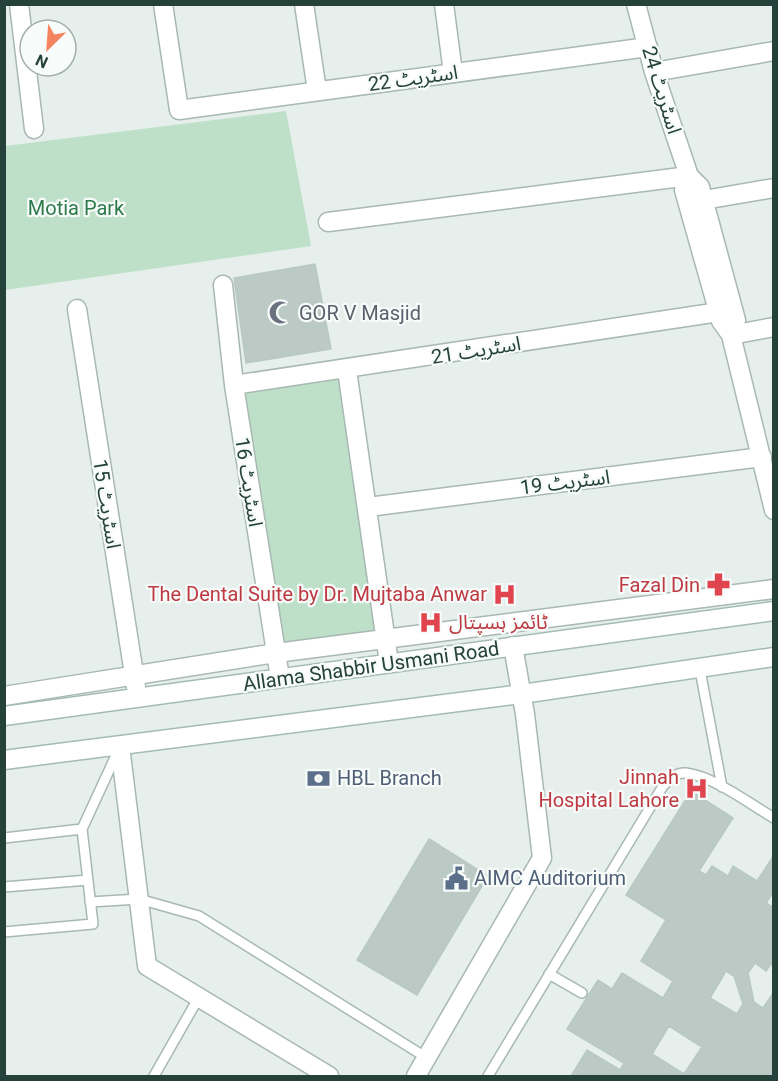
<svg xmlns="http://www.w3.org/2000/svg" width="778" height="1081" viewBox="0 0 778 1081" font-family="Roboto,'Noto Sans Arabic',sans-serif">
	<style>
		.green { fill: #bfe0c8 }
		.building { fill: #bbcac4; stroke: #b8c9c2; stroke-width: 1.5; fill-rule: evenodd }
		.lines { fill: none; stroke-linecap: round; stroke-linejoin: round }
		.lane-casing { stroke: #a8b8b2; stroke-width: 12 }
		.street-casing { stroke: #a8b8b2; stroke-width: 21 }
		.secondary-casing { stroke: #a4bbb3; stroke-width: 21 }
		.lane { stroke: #fff; stroke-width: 9 }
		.street { stroke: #fff; stroke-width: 18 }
		.secondary { stroke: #fff; stroke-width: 18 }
		.labels { text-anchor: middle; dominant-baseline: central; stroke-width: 4.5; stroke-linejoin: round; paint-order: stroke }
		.street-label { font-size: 20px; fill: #24423a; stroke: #f7fbf9 }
		.park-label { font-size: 20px; fill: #2d7a4b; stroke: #f7fbf9 }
		.worship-label { font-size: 20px; fill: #5b616d; stroke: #f7fbf9; text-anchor: start }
		.health-label { font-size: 20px; fill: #be3a42; stroke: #f7fbf9; text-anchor: end }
		.service-label { font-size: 20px; fill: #4e5e75; stroke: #f7fbf9; text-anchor: start }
	</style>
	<rect width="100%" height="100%" fill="#e6efeb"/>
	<path class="green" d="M286,111l25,135 -306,44v-144z
		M341,378l37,255 -100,12 -37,-255z"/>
	<path class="building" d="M315,264l16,85 -85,14 -12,-85z
		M691,791l42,27 -34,53 7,4 6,-9 16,10 5,-10 24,15 17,-26v36l-8,12 8,5v52l-8,11 -11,-8 -7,10 6,29 9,6 11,-16v84h-203l16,-26 33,20 4,-7 -57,-34 31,-49 14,9 10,-16 41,25 10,-17 -32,-20 25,-41 -40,-25zM726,971l8,5 9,28 -6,10 -27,-16zM669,1026l33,21 -18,27 -32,-20z
		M429,839l59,37 -71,119 -60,-35z"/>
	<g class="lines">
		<defs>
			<path id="lane" d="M700,670l22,117
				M4,838l78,-9
				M4,887l84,-7
				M90,902l49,-3 60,17 228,142
				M4,932l89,-8 -11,-95 36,-78
				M549,974l33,19
				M154,1076l45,-79
				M488,1076l175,-290c6,-6 12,-14 23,-13 27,3 64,31 88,45"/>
			<path id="street" d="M19,4l15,125
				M163,4l16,106 469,-63
				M304,4l13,87
				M444,4l9,69
				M636,4l18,68 35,104 -5,14 37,131 10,14 43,175
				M654,72l120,-21
				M704,200l70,-12
				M328,222l361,-46 11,11 36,133 -5,15
				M223,285l11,100 46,293
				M77,309l59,378
				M731,335l43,-8
				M347,370l42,293
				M234,385l485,-73
				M368,507l394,-50
				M4,696l272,-43 498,-64
				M120,746l27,220 182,110
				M416,1076l126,-218 -17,-144 -12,-68"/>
			<path id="secondary" d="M4,716l770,-105
				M4,760l518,-66 252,-37"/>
		</defs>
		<use href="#lane" class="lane-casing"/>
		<use href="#street" class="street-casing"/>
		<use href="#secondary" class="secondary-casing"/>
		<use href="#lane" class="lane"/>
		<use href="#street" class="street"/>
		<use href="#secondary" class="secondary"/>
	</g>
	<defs>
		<symbol id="mosque-bare" viewBox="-9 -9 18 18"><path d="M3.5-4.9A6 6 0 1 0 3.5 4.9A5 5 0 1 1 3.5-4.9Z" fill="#6b7280" stroke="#f7fbf9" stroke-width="2.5" paint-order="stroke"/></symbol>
		<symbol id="pharmacy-bare" viewBox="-9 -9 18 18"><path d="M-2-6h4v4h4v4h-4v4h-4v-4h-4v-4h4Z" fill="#e0444e" stroke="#f7fbf9" stroke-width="2.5" paint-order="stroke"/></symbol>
		<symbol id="hospital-bare" viewBox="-9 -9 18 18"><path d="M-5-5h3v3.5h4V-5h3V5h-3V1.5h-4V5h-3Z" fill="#e0444e" stroke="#f7fbf9" stroke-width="2.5" paint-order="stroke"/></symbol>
		<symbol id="bank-bare" viewBox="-9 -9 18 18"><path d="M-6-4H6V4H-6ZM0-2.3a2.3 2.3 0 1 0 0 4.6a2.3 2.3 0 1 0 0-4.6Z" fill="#5c6f8a" stroke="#f7fbf9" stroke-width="2.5" paint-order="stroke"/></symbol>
		<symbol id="civic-bare" viewBox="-9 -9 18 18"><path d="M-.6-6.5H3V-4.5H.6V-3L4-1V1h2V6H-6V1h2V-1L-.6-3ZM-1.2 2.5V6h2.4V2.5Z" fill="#5c6f8a" stroke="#f7fbf9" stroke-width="2.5" paint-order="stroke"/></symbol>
	</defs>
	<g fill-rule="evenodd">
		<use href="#mosque-bare" x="264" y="296" width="33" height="33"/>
		<use href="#pharmacy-bare" x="702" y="568" width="33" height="33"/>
		<use href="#hospital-bare" x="488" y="578" width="33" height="33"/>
		<use href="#hospital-bare" x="414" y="606" width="33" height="33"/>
		<use href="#bank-bare" x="302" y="762" width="33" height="33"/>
		<use href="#hospital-bare" x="680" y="772" width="33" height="33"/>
		<use href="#civic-bare" x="440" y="862" width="33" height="33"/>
	</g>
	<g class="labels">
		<g class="street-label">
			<text transform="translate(413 78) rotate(-8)">اسٹریٹ 22</text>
			<text transform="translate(662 90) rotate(73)">اسٹریٹ 24</text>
			<text transform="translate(476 350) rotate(-9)">اسٹریٹ 21</text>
			<text transform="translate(249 482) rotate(81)">اسٹریٹ 16</text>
			<text transform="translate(565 482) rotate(-7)">اسٹریٹ 19</text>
			<text transform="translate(107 504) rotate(81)">اسٹریٹ 15</text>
			<text transform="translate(371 666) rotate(-8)">Allama Shabbir Usmani Road</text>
		</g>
		<g class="park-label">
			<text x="76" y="208">Motia Park</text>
		</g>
		<g class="worship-label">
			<text x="299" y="313">GOR V Masjid</text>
		</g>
		<g class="health-label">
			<text x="700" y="585">Fazal Din</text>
			<text x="487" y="594">The Dental Suite by Dr. Mujtaba Anwar</text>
			<text x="449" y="622" text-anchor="start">ٹائمز ہسپتال</text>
			<text x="679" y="777">Jinnah<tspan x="679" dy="23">Hospital Lahore</tspan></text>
		</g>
		<g class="service-label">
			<text x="337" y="778">HBL Branch</text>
			<text x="474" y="878">AIMC Auditorium</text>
		</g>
	</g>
	<rect width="778" height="1081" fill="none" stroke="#24423a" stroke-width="12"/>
	<g transform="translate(48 48) rotate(205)"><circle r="28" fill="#f7fbf9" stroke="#a3b1ad" stroke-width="1.5"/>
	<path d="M0-4.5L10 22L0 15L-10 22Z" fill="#f4845f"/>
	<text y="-9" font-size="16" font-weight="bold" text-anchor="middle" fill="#24423a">N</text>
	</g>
</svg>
